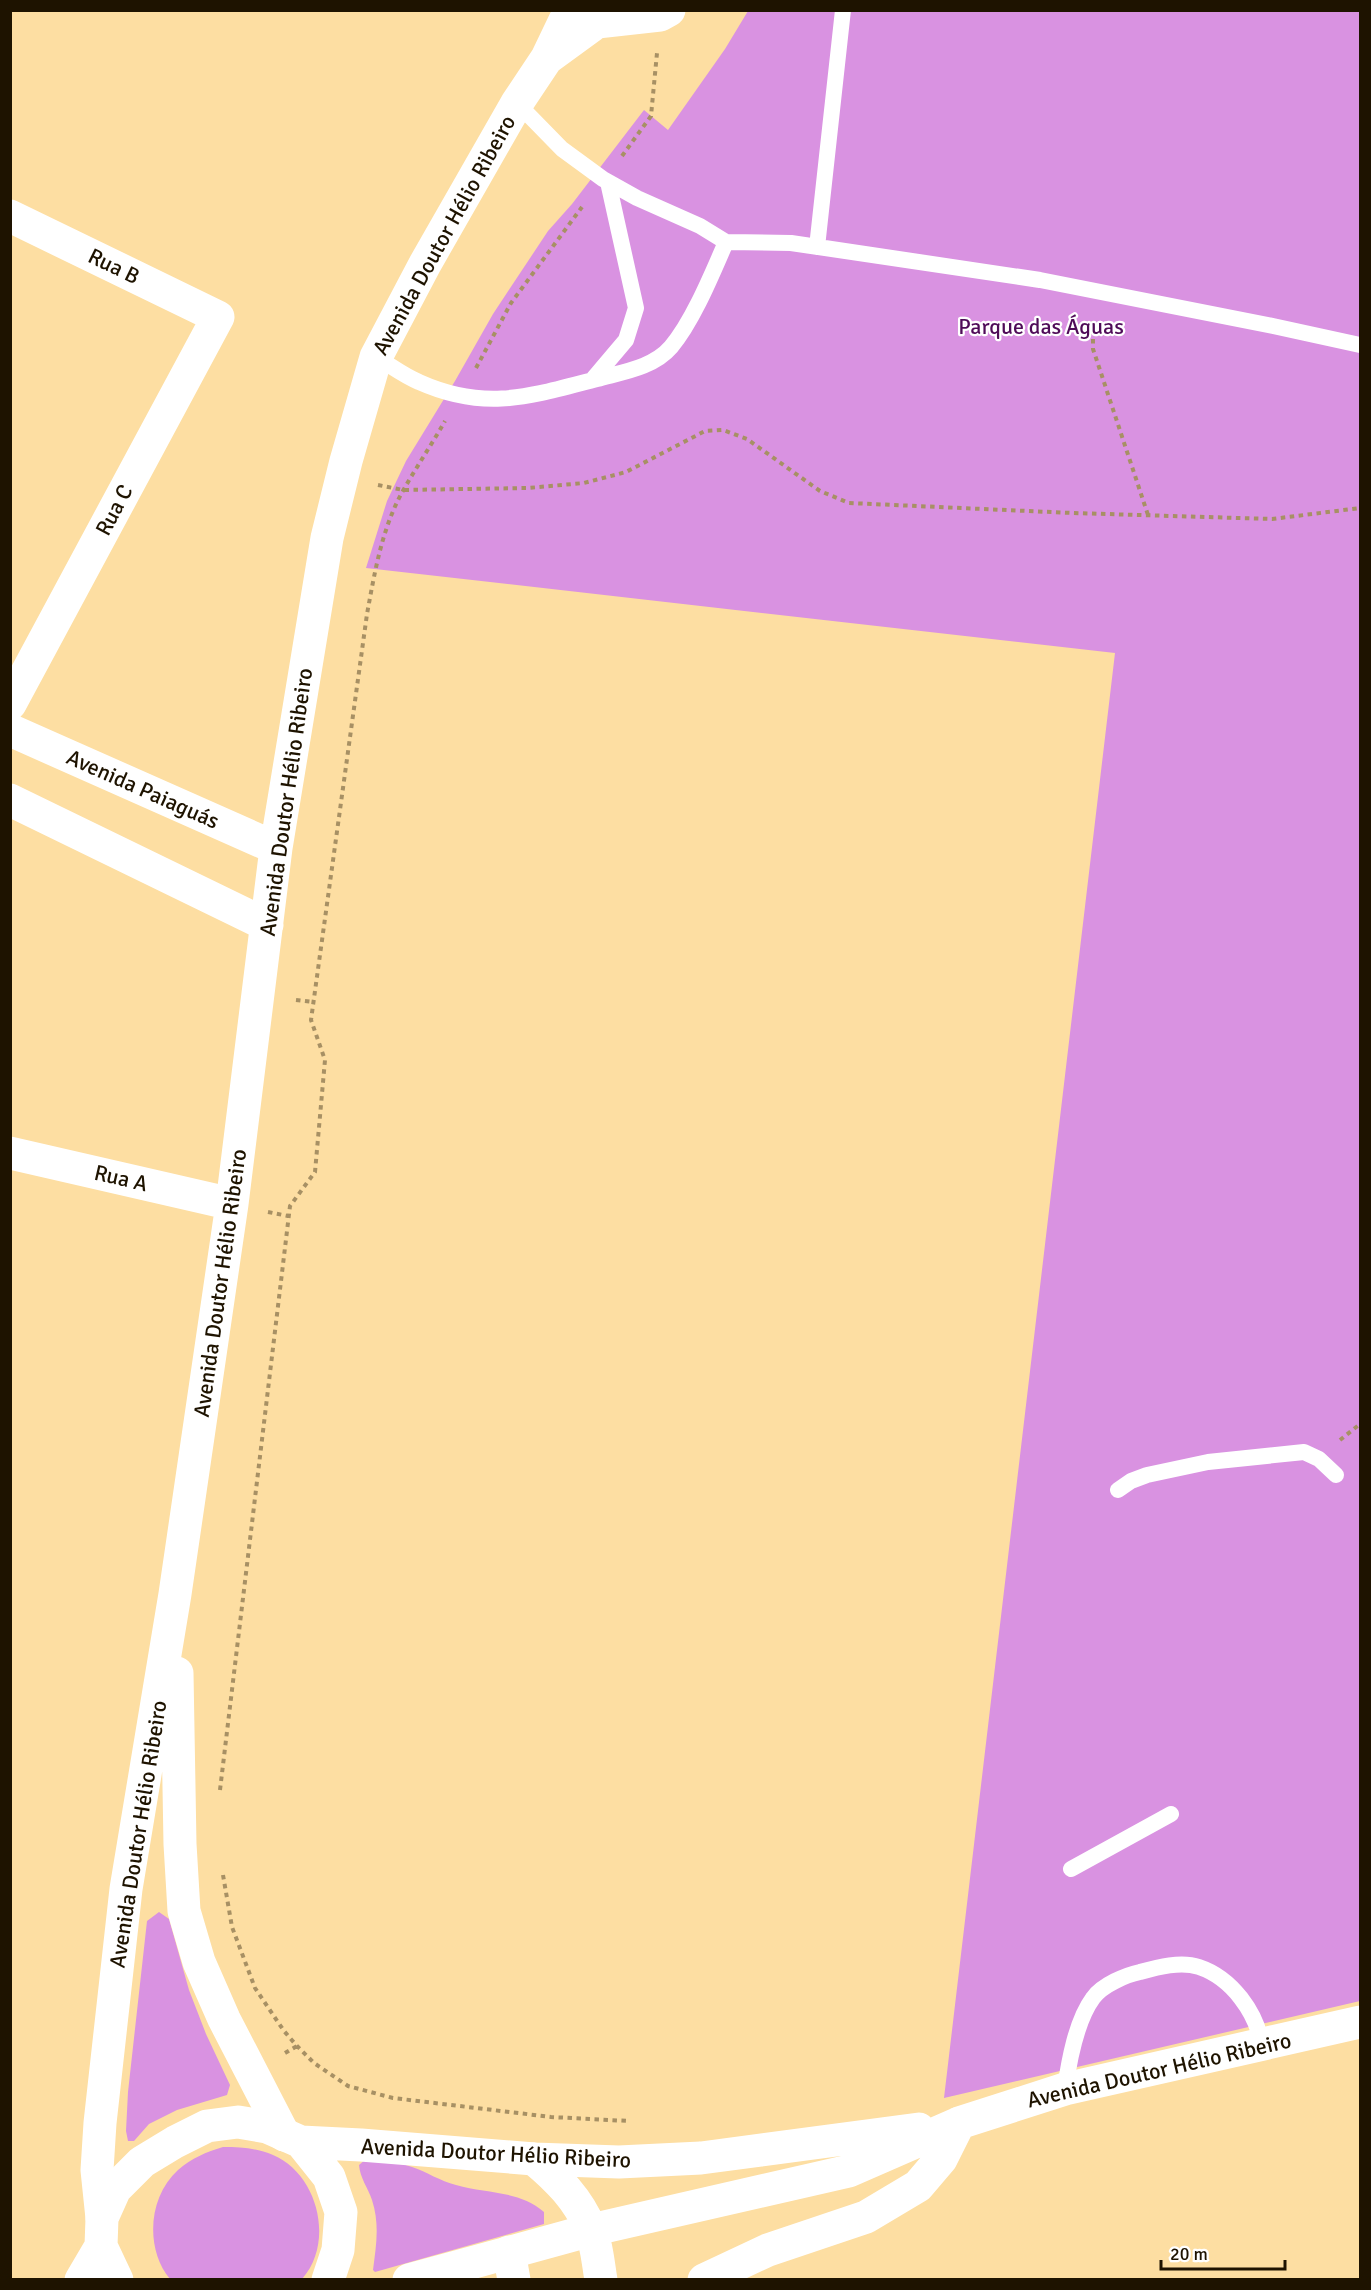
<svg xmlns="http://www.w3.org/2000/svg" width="1371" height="2290" viewBox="0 0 1371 2290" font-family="Signika,sans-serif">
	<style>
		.green { fill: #d992e1 }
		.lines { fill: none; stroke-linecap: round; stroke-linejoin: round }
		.path { stroke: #a79064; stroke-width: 4; stroke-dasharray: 4.5 4.5; stroke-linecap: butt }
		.service { stroke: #fff; stroke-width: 16 }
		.minor { stroke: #fff; stroke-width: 33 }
		.primary { stroke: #fff; stroke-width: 33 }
		.labels { text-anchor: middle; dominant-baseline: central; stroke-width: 4.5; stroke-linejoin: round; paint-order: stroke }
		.street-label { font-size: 22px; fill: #1e1300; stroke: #fff }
		.park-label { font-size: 22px; fill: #4f0b58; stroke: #fff }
	</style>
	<rect width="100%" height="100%" fill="#fddea2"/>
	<path class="green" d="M748,11h612v1990l-416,97 171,-1445 -749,-85 21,-67 19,-40 49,-80 38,-67 55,-83 24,-27 72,-94 24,20 57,-81z
		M159,1912l10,7 20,71 17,44 24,51 -3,10 -50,15 -28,14 -15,17h-6l-2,-10 2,-39 19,-171z
		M223,2147c18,0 33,1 50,8 45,19 62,87 29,124h-132c-25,-30 -22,-82 8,-109 14,-12 28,-18 45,-23z
		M366,2159c15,2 32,3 46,8 15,5 28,14 44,18 30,9 63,5 88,27v12l-169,48 -2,-2c3,-24 7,-45 -1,-70 -4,-12 -12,-22 -13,-35z"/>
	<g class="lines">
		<path class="path" d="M622,156l29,-40 6,-63
			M1093,321v28l55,166
			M476,368l35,-65 71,-96
			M378,485l25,5 125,-2 56,-5 42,-11 79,-41 18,-1 24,9 73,52 29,12 224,10 199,6 88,-11
			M296,1000l17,2
			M268,1212l20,4
			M1340,1440l20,-16
			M220,1790l70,-584 25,-34 10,-112 -14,-40 56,-406c8,-43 15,-87 37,-125 13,-23 28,-45 41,-68
			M223,1875l9,52 23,61 29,43 13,15 17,17 34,23 45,12 158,19 78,4
			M285,2053l12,-7"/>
		<path class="service" d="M517,103l45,46 41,30 34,19 63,28 26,16 65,1 249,37 233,46 87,19
			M817,247l26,-237
			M376,357c14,8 28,19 43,25 67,30 112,14 178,-3 25,-7 56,-11 74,-32 22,-26 41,-73 55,-105
			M593,379l33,-39 10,-32 -28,-126
			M1118,1490l13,-9 16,-6 61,-13 96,-10 15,7 17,16
			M1071,1869l100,-55
			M1065,2089c4,-28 11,-68 28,-91 9,-13 33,-23 47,-26 18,-5 41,-11 59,-5 33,11 58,46 63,79"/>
		<path class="minor" d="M597,22l63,-7 9,-5
			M549,57l48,-35 9,-12
			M10,216l208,101 -208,387
			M10,730l266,118
			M10,800l257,125
			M10,1153l222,51
			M177,1673l3,171 4,67 15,51 25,57 60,116
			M534,2159c24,20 44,40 56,69 7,16 8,35 11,52
			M102,2218l-5,-48 3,-47 26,-234 49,-295 57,-390 44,-356 51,-310 19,-77 30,-104 49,-93 92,-161 30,-45 23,-48
			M509,2252l5,28"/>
		<path class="primary" d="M301,2142l28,35 12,35 -3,38 -10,30
			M81,2280l20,-34
			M117,2280l-16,-34 1,-28 13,-29 27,-27 33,-20 32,-16 31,-4 29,5 34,15 60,3 173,14 85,3 82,-4 218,-29
			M409,2280l182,-50 258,-59 110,-48 106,-34 295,-67
			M704,2280l64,-30 98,-33 52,-31 23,-27 18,-36"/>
	</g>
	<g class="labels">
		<g class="street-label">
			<text transform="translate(444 235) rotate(-61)">Avenida Doutor Hélio Ribeiro</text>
			<text transform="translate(114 266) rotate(26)">Rua B</text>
			<text transform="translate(114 510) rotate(-62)">Rua C</text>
			<text transform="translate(143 789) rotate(24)">Avenida Paiaguás</text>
			<text transform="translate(286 802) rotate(-82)">Avenida Doutor Hélio Ribeiro</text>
			<text transform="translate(121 1178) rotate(13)">Rua A</text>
			<text transform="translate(220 1283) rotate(-82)">Avenida Doutor Hélio Ribeiro</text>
			<text transform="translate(138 1834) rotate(-81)">Avenida Doutor Hélio Ribeiro</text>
			<text transform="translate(1159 2070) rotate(-13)">Avenida Doutor Hélio Ribeiro</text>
			<text transform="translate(496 2153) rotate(3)">Avenida Doutor Hélio Ribeiro</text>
		</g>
		<g class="park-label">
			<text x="1041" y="326">Parque das Águas</text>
		</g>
	</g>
	<rect width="1371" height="2290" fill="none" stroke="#1e1300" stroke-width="24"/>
	<path d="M1161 2260v9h124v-9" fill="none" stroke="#1e1300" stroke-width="3"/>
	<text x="1170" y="2260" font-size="18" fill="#1e1300" stroke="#ffffff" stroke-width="4.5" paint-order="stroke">20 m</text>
</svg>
